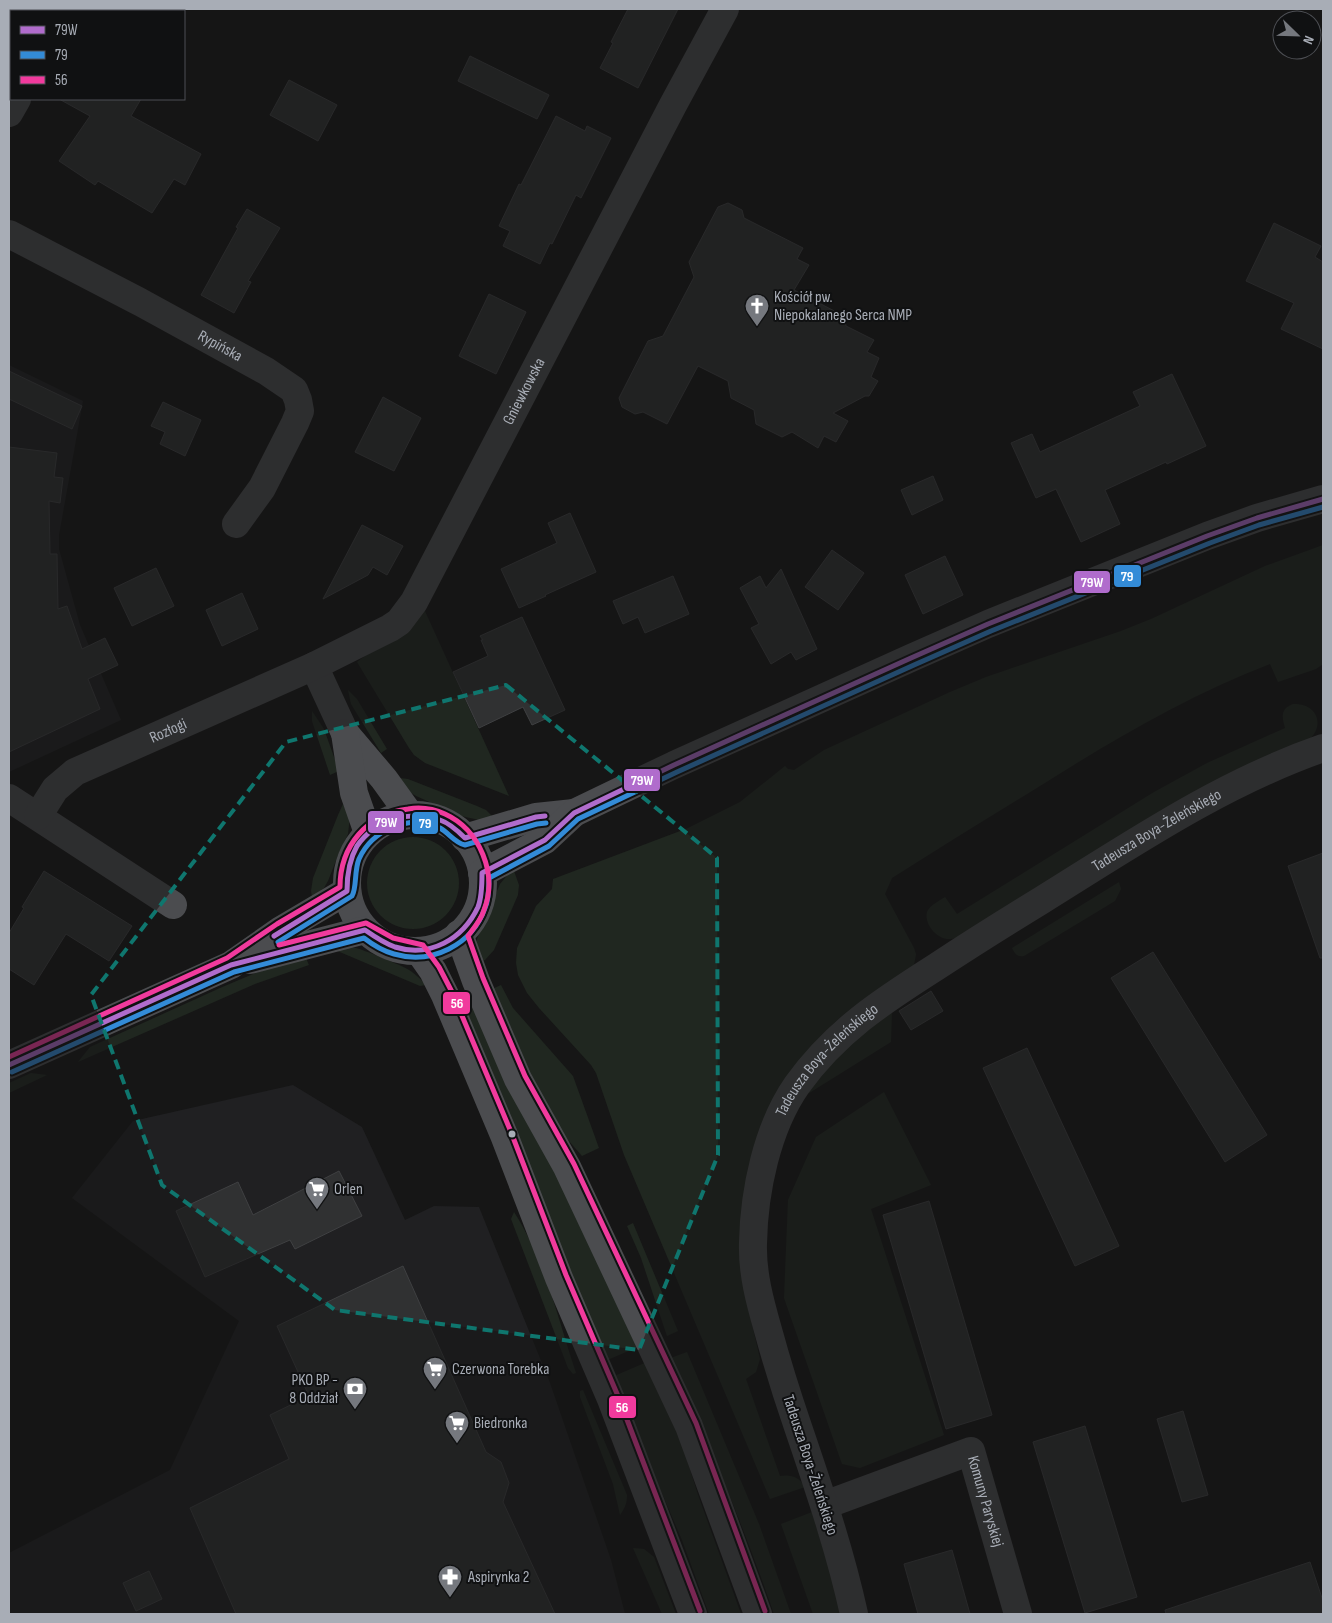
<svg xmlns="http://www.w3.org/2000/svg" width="1332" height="1623" viewBox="0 0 1332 1623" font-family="'Sofia Sans Condensed',sans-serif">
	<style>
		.built { fill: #202022 }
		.green { fill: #202720 }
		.building { fill: #303132; stroke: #3f4042 }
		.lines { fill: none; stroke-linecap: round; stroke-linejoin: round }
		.minor { stroke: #4b4c4f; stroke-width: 28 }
		.bus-1-casing { stroke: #101112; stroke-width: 9 }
		.bus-2-casing { stroke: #101112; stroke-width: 9 }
		.bus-3-casing { stroke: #101112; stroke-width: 9 }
		.bus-1 { stroke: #b06ccc; stroke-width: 5 }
		.bus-2 { stroke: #338bd7; stroke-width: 5 }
		.bus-3 { stroke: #f13a9d; stroke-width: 5 }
		.marked { fill: none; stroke: #0f766e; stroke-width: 4; stroke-dasharray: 10 6; stroke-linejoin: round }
		.bus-dot { fill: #a8adb6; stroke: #101112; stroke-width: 2 }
		.labels { text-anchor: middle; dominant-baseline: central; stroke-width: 4; stroke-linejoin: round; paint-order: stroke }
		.poi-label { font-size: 16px; fill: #a8adb6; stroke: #101112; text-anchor: start }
		.street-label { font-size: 16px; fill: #a8adb6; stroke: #101112 }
		.line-badge { stroke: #101112; stroke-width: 2 }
		.badge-label { font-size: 14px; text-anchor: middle; font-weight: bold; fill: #fff }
	</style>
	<rect width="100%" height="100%" fill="#161616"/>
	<path class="built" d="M9,365l74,36 -24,134v14l21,76 41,95 -112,52z
		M293,1085l69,42 43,93 29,-14 45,1 71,176 61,177 14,54h-616v-61l161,-83 69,-149 -167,-123 61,-77z"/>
	<path class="green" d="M1323,545v119l-7,5 -38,13 -8,-18c-81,31 -157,76 -230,122 -50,31 -99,61 -148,92l-7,16 29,54 2,6 -2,11c-17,17 -42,27 -61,42 -27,21 -46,43 -66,70l-38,234 11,48 -4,13 -10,7 34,97c11,-2 19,1 25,11l-35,12 -146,-344 -28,-82 -5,-8 -52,-57 -12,-15 -9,-18 -2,-12 1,-15 19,-42 16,-17 1,-10 135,-51 52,-26 45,-36 3,3 6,1 30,-20 126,-58 36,-15 135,-46 30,-12 114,-53z
		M424,609l85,187 -84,-33 -11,-8 -5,-7 -52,-86z
		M348,690l9,9 30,50 -6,4 -30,-49z
		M1293,704c23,-1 33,20 16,36l-351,198c-2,0 -5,1 -8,1 -12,1 -26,-14 -23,-27 3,-7 12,-11 18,-15l12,17 197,-122 53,-29 78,-35c-3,-11 -5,-19 8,-24z
		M312,711l12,18 15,42 -9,4 -18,-54z
		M400,778l8,1 69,27 9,4 8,8 -15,2 -18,-4 -45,-20 -8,-5z
		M343,804l7,13 -2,17 -9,19 -11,28 -4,7 -12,9 -1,-6 2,-13 25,-63z
		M367 883a46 46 0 1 1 92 0a46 46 0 1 1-92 0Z
		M513,868l6,17 -1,10 -24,55 -9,10 -7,2 -2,-16 1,-7 23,-55z
		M1119,882l2,7 -6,12 -91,55c-7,1 -9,-2 -12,-8z
		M346,946c14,2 24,7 37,12 20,9 28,10 43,27l-6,1 -85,-36z
		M305,956l4,9 -54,19 -177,78 12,-15 130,-59 33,-14z
		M501,985l12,23 60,68 26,72 -17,8 -28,-32 -64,-134z
		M470,998l170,348 -35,15 -145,-358z
		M892,1011l-1,31 -85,53 10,-14 31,-36z
		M31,1073l16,2 -38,18v-10z
		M884,1092l47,93 -60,24 73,226 -84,33 -18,-4 -58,-166 4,-98 28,-63z
		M514,1212c31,48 44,107 62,161l-3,1 -5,-6 -57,-149z
		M633,1223l45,108 -11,5 -26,-78 -14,-32z
		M687,1352l72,172 32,90h-17c-30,-87 -65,-172 -106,-255z
		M647,1362l36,85 15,48 43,119h-32l-27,-74 -70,-163z
		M583,1390l44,105c0,8 -2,13 -7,20l-7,-31 -33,-87v-6z
		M812,1512l23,76 6,26h-28l-32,-90z
		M633,1548l11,1 10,8 22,57h-14z"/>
	<path class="building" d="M628,9h50l-40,79 -38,-20 13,-25 -2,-1z
		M470,56l79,39 -12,24 -79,-38z
		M289,80l48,25 -19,36 -48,-26z
		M59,99h82l-10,17 70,38 -16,31 -11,-6 -22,34 -54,-32 -3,4 -36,-24 31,-45z
		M556,116l29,15 2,-5 24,12 -30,60 -5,-3 -24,49 -2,-1 -10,21 -37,-18 7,-15 -11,-5 20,-42 2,1z
		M728,203l14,7 2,8 59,30 -6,11 12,6 -15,25 50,26 2,10 28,14 -7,12 12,6 -8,19 7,4 -9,15h-4l-32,17 15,8 -12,21 -12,-6 -6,12 -26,-16 -10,5 -26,-13 -2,-14 -23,-12 -3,-17 -30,-15 -31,58 -24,-12 -8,2 -13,-7 -3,-9 29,-57 15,-5 31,-59 -5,-15 29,-55z
		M247,209l33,19 -32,53 3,1 -17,31 -33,-18 37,-67 -2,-1z
		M1274,223l47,23 -6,11 8,5v87l-42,-20 13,-26 -48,-22z
		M489,294l37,18 -30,62 -37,-18z
		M9,371l73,35 -10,23 -63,-30z
		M1172,374l34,72 -39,18 -1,-2 -61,28 15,34 -39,18 -25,-53 -20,9 -25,-55 21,-9 8,18 100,-46 -7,-14z
		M383,397l38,21 -27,53 -39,-19z
		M163,402l38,18 -16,36 -25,-12 5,-12 -14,-6z
		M9,447l48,6 -3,24 9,1 -3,25 -11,-2 1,53h7l1,55 9,-3 15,43 23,-11 13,27 -30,14 12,30 -91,43z
		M933,476l10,24 -31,15 -11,-25z
		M570,513l26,59 -51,23 1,1 -27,12 -18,-39 56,-26 -9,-20z
		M362,525l41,21 -16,29 -14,-8 -5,8 -45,24z
		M832,550l32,23 -26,37 -33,-23z
		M945,556l18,39 -40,19 -18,-39z
		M156,568l18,38 -42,20 -18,-38z
		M781,569l36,80 -21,11 -5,-8 -20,12 -20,-36 8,-4 -19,-36 20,-12 6,12z
		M673,576l16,38 -44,19 -7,-16 -15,7 -10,-23z
		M242,593l16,36 -36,17 -16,-36z
		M522,617l43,93 -33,15 -9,-18 -44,21 -26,-56 35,-16 -7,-16h2l-3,-4z
		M1323,853v105h-3l-32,-92z
		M44,871l88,55 -23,35 -43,-27 -32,51 -25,-16v-36l15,-25 -2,-1z
		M1153,952l114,183 -42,27 -114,-184z
		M931,991l12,20 -32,19 -12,-19z
		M1027,1048l92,198 -44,20 -92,-198z
		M339,1171l23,45 -67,33 -5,-9 -85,37 -29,-66 62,-29 15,33z
		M929,1201l63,214 -46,14 -63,-214z
		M403,1266l83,186 15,10 8,21 -6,19 52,112h-319l-46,-106 99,-49 -19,-44 39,-19 -32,-70z
		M1183,1411l25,84 -26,7 -25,-83z
		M1085,1426l52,171 -52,16 -52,-171z
		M952,1550l18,64h-52l-14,-50z
		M1310,1562l13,39v13h-157l-1,-4z
		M149,1571l13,28 -26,12 -13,-28z"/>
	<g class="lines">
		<g class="minor">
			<path d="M65,11l1,-2"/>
			<path d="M9,113l8,-14"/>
			<path id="s1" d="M9,234l131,68 126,69 28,19 4,10 2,11 -5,12 -33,65 -26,36"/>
			<path d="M314,666l31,67 39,46 26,36"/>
			<path d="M345,733l9,60 14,40"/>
			<path d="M9,798l164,107"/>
			<circle cx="415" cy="883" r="68"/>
			<path id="s2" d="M38,816l17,-27 20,-17 239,-106 76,-38 9,-6 15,-20 259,-497 52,-96"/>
			<path d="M465,838l71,-21 38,-4"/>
			<path d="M482,873l63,-33 29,-27 100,-48 237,-107 77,-34 219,-88 50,-18 66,-19"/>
			<path d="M459,934l17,47 42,98 49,88 122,259 69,188"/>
			<path d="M419,951l14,20 12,24 59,140 55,143 52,121 82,215"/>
			<path d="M250,960l115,-30"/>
			<path d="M9,1065l222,-100 50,-35 66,-39"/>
			<path id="s3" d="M825,1505l146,-54 47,163"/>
			<path id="s4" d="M854,1614c-14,-64 -35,-125 -56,-187 -11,-32 -21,-64 -30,-97 -8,-28 -16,-57 -15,-87 1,-52 14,-115 44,-158 39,-54 84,-83 139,-118 35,-23 70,-45 106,-67 90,-56 180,-117 281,-152"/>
		</g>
		<defs>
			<path id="bus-1" d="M274,936l73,-45c0,-16 2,-31 10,-45 18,-26 53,-37 83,-26 9,3 18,11 25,18l71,-21 9,-1
				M9,1065l222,-100 134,-35c10,7 19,13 30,17 35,11 68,-8 83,-40 4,-10 4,-23 4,-34l63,-33 29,-27 100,-48 237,-107 77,-34 219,-88 50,-18 66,-19"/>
			<path id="bus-2" d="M278,942l74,-46c5,-8 2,-25 7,-37 13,-29 51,-46 81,-31 9,5 15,15 25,17l72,-21 9,-1
				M12,1072l222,-100 130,-34c9,7 19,13 30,16 38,11 78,-9 91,-46 4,-9 4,-20 4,-30l60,-32 29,-27 99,-47 237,-107 77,-34 219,-88 49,-18 64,-18"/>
			<path id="bus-3" d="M279,945l87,-22 27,15 30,7 16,22 13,25 59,140 55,143 52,121 82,215
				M9,1057l218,-99 50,-34 63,-37c0,-41 27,-73 68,-78 12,-2 26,0 37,5 35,16 53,60 39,96 -3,10 -10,18 -16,26l15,42 42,98 49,88 122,259 69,188"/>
		</defs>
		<use href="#bus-1" class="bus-1-casing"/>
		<use href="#bus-2" class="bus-2-casing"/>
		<use href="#bus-3" class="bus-3-casing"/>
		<use href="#bus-1" class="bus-1"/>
		<use href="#bus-2" class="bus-2"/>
		<use href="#bus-3" class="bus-3"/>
	</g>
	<path d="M0 0H1332V1623H0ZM506,685l211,173 1,297 -79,195 -304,-40 -173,-125 -71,-190 195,-253z" fill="#161616" fill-opacity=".55" fill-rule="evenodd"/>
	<path class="marked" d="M506,685l211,173 1,297 -79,195 -304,-40 -173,-125 -71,-190 195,-253z"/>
	<defs>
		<symbol id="church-pin" viewBox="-11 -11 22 30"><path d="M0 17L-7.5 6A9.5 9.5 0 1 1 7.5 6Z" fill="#75787e" stroke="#101112"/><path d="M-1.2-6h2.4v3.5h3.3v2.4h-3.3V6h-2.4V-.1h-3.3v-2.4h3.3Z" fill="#fff"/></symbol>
		<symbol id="supermarket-pin" viewBox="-11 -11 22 30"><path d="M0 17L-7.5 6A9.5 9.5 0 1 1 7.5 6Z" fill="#75787e" stroke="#101112"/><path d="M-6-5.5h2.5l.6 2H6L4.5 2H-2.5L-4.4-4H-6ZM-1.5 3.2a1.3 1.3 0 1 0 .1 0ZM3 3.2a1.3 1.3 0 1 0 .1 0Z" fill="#fff"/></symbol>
		<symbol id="bank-pin" viewBox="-11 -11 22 30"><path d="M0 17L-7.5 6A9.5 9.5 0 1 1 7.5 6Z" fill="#75787e" stroke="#101112"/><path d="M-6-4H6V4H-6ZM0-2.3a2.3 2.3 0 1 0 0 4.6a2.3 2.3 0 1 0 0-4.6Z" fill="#fff"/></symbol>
		<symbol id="pharmacy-pin" viewBox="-11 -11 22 30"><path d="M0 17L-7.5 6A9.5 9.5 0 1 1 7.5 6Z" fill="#75787e" stroke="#101112"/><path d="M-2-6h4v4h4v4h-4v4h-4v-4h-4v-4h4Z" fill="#fff"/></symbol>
	</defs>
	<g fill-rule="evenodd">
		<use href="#church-pin" x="743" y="292" width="28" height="38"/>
		<use href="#supermarket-pin" x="303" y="1175" width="28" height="38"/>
		<use href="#supermarket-pin" x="421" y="1355" width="28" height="38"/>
		<use href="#bank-pin" x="341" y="1375" width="28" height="38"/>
		<use href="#supermarket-pin" x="443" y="1409" width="28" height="38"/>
		<use href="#pharmacy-pin" x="436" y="1563" width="28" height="38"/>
	</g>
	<circle class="bus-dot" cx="512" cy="1134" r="4.5"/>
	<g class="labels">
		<g class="poi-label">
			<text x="774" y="297">Kościół pw.<tspan x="774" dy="18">Niepokalanego Serca NMP</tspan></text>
			<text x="334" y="1189">Orlen</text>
			<text x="452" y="1369">Czerwona Torebka</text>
			<text x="338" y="1380" text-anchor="end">PKO BP -<tspan x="338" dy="18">8 Oddział</tspan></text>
			<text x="474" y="1423">Biedronka</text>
			<text x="468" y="1577">Aspirynka 2</text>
		</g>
		<g class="street-label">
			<text stroke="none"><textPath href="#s1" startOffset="239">Rypińska</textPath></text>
			<text stroke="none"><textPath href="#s2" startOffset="678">Gniewkowska</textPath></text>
			<text stroke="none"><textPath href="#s2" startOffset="160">Rozłogi</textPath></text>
			<text stroke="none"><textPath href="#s4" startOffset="995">Tadeusza Boya-Żeleńskiego</textPath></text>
			<text stroke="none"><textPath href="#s4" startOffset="590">Tadeusza Boya-Żeleńskiego</textPath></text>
			<text transform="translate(810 1465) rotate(72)">Tadeusza Boya-Żeleńskiego</text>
			<text stroke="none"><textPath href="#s3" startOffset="208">Komuny Paryskiej</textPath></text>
		</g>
	</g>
	<g class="line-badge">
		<rect x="1113" y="564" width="29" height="24" rx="5" fill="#338bd7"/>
		<rect x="1073" y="570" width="38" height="24" rx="5" fill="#b06ccc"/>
		<rect x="623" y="768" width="38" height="24" rx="5" fill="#b06ccc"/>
		<rect x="367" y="810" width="38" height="24" rx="5" fill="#b06ccc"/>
		<rect x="411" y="811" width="28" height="24" rx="5" fill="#338bd7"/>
		<rect x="442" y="991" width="29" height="24" rx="5" fill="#f13a9d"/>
		<rect x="608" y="1395" width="29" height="24" rx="5" fill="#f13a9d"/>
	</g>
	<g class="badge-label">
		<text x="1127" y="581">79</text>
		<text x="1092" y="587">79W</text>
		<text x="642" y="785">79W</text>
		<text x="386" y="827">79W</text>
		<text x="425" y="828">79</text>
		<text x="457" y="1008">56</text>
		<text x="622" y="1412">56</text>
	</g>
	<rect width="1332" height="1623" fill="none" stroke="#a8adb6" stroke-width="20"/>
	<rect x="10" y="10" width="175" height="90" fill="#101112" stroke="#4d4f54"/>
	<rect x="20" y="26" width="25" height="8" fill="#b06ccc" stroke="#4d4f54"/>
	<text x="55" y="35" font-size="15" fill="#a8adb6">79W</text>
	<rect x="20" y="51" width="25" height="8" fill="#338bd7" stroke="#4d4f54"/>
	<text x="55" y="60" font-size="15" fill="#a8adb6">79</text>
	<rect x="20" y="76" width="25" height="8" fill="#f13a9d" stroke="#4d4f54"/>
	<text x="55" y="85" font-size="15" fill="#a8adb6">56</text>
	<g transform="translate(1297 35) rotate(113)"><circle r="24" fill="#101112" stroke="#4d4f54"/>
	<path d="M0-4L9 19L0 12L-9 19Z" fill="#75787e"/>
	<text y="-8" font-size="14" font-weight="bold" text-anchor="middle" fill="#a8adb6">N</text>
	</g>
</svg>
